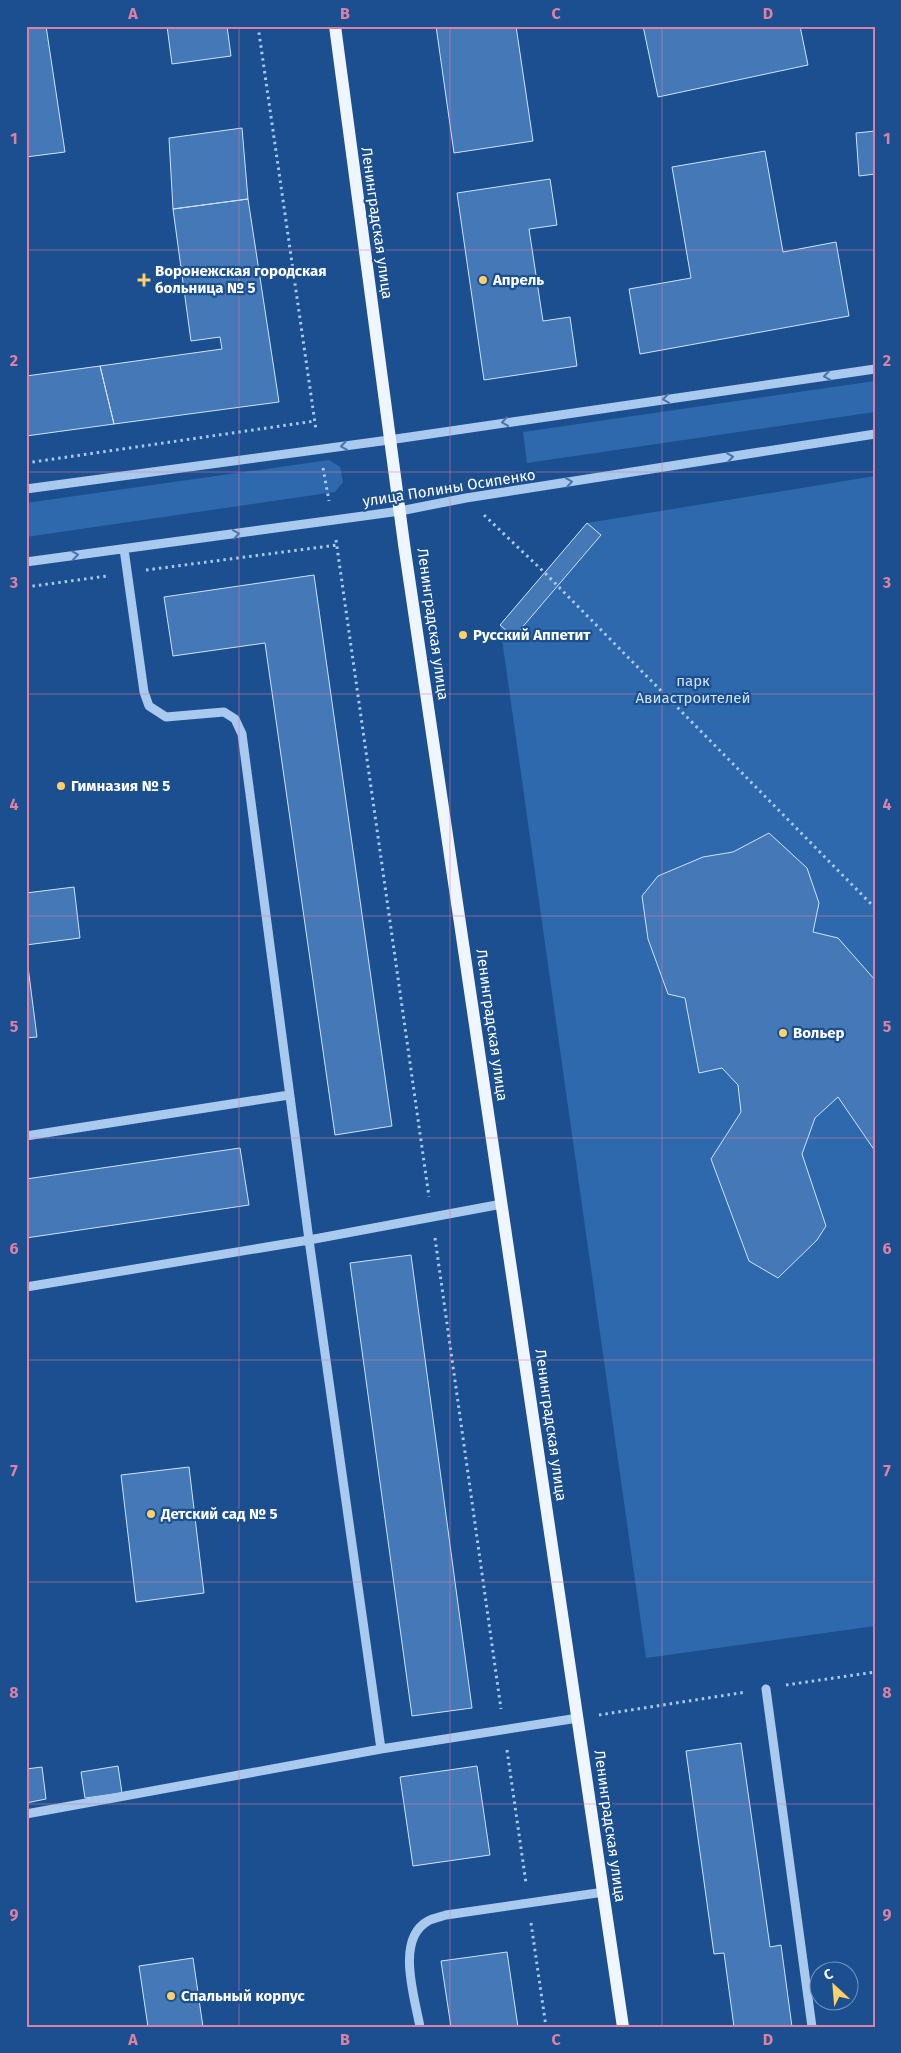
<svg xmlns="http://www.w3.org/2000/svg" width="901" height="2053" viewBox="0 0 901 2053" font-family="'Fira Sans',sans-serif">
	<style>
		.green { fill: #2e69ad }
		.building { fill: #4478b7; stroke: #cfe3fa }
		.lines { fill: none; stroke-linecap: round; stroke-linejoin: round }
		.path { stroke: #a9c9ee; stroke-width: 3; stroke-dasharray: 2.5 4; stroke-linecap: butt }
		.minor { stroke: #a9c9ee; stroke-width: 9 }
		.major { stroke: #f0f6ff; stroke-width: 12 }
		.oneway { stroke: #4674ac }
		.grid { fill: none; stroke: #dd80a5; stroke-width: 1; stroke-opacity: 0.55 }
		.poi-dot { fill: #ffd166; stroke: #1b4f8f; stroke-width: 2 }
		.labels { text-anchor: middle; dominant-baseline: central; stroke-width: 4.5; stroke-linejoin: round; paint-order: stroke }
		.street-label { font-size: 15px; fill: #fff; stroke: #1b4f8f }
		.poi-label { font-size: 15px; font-weight: bold; fill: #fff; stroke: #1b4f8f; text-anchor: start }
		.park-label { font-size: 15px; fill: #cfe3fa; stroke: #1b4f8f }
		.neatline { fill: none; stroke: #dd80a5; stroke-width: 2 }
		.grid-label { font-size: 16px; text-anchor: middle; font-weight: bold; fill: #dd80a5 }
	</style>
	<rect width="100%" height="100%" fill="#1b4f8f"/>
	<path class="green" d="M875,381v31l-348,51 -4,-31z
		M329,460l11,7 3,15 -8,10 -309,45v-34z
		M875,476v1150l-229,32 -146,-1033 87,-102z"/>
	<path class="building" d="M26,26h20l19,126 -39,5z
		M167,26h60l4,30 -59,8z
		M436,26h80l17,115 -79,12z
		M643,26h157l8,39 -150,32z
		M242,128l6,71 -75,10 -4,-71z
		M875,131v43l-16,2 -3,-43z
		M765,151l18,101 53,-10 13,74 -209,38 -11,-65 62,-11 -19,-111z
		M550,179l7,46 -28,4 14,92 27,-4 7,49 -93,14 -27,-187z
		M248,199l31,203 -165,22 -14,-58 122,-17 -2,-12 -29,4 -18,-132z
		M100,366l14,58 -88,12v-60z
		M587,523l14,12 -87,102 -14,-12z
		M314,575l78,551 -57,9 -70,-492 -92,13 -9,-59z
		M769,833l38,35 12,35 -6,29 25,6 37,42v171l-37,-54 -23,21 -13,36 24,72 -9,14 -39,38 -29,-17 -38,-102 30,-47 -3,-27 -16,-17 -23,5 -14,-75 -17,-4 -20,-55 -6,-43 16,-20 45,-19 30,-5z
		M74,887l6,51 -54,7v-52z
		M26,951l11,86 -11,1z
		M240,1148l9,57 -223,33v-59z
		M411,1255l61,453 -60,8 -62,-453z
		M189,1467l15,126 -68,9 -15,-127z
		M741,1743l29,204 11,-2 11,82h-58l-10,-74 -10,1 -28,-203z
		M118,1766l4,27 -37,5 -4,-26z
		M477,1766l13,89 -77,11 -13,-89z
		M42,1767l4,32 -20,4v-34z
		M507,1952l11,75h-67l-10,-66z
		M193,1958l10,69h-55l-9,-61z"/>
	<g class="lines">
		<path class="path" d="M258,26l58,404
			M26,463l289,-42
			M323,468l6,33
			M484,515l61,58 330,335
			M336,540l93,657
			M146,570l191,-25
			M26,587l81,-11
			M435,1238l66,471
			M786,1685l89,-13
			M599,1715l147,-23
			M507,1750l19,133
			M531,1923l15,104"/>
		<path class="minor" d="M26,489l363,-49 486,-71
			M124,549l20,143 5,14 17,11 58,-5 11,7 7,15 67,506 72,509
			M26,562l374,-51 66,-13 409,-64
			M26,1136l263,-41
			M26,1287l283,-47 193,-36
			M766,1689l46,338
			M26,1814l355,-65 197,-31
			M420,2027c-5,-29 -25,-88 8,-106 5,-3 12,-4 18,-6l158,-23"/>
		<path class="major" d="M335,26l69,518 219,1483"/>
	</g>
	<defs><path id="oneway-chevron" d="M-2-3.5L2.5 0L-2 3.5" fill="none" stroke-width="1.6" stroke-linecap="round" stroke-linejoin="round" transform="scale(1.25)"/></defs>
	<g class="oneway">
		<use href="#oneway-chevron" transform="translate(827 376) rotate(172)"/>
		<use href="#oneway-chevron" transform="translate(666 399) rotate(172)"/>
		<use href="#oneway-chevron" transform="translate(505 422) rotate(172)"/>
		<use href="#oneway-chevron" transform="translate(344 446) rotate(172)"/>
		<use href="#oneway-chevron" transform="translate(730 457) rotate(-9)"/>
		<use href="#oneway-chevron" transform="translate(569 482) rotate(-9)"/>
		<use href="#oneway-chevron" transform="translate(236 534) rotate(-8)"/>
		<use href="#oneway-chevron" transform="translate(75 555) rotate(-8)"/>
	</g>
	<path class="grid" d="M239,26v2001M450,26v2001M662,26v2001M26,250h849M26,472h849M26,694h849M26,916h849M26,1138h849M26,1360h849M26,1582h849M26,1804h849"/>
	<g class="poi-dot">
		<path d="M141.5 272.5h5v5h5v5h-5v5h-5v-5h-5v-5h5z"/>
		<circle cx="483" cy="280" r="5"/>
		<circle cx="463" cy="635" r="5"/>
		<circle cx="61" cy="786" r="5"/>
		<circle cx="783" cy="1033" r="5"/>
		<circle cx="151" cy="1514" r="5"/>
		<circle cx="171" cy="1996" r="5"/>
	</g>
	<g class="labels">
		<g class="street-label">
			<text transform="translate(377 223) rotate(82)">Ленинградская улица</text>
			<text transform="translate(449 488) rotate(-9)">улица Полины Осипенко</text>
			<text transform="translate(433 624) rotate(82)">Ленинградская улица</text>
			<text transform="translate(492 1025) rotate(82)">Ленинградская улица</text>
			<text transform="translate(551 1425) rotate(82)">Ленинградская улица</text>
			<text transform="translate(610 1826) rotate(82)">Ленинградская улица</text>
		</g>
		<g class="poi-label">
			<text x="155" y="271">Воронежская городская<tspan x="155" dy="17">больница № 5</tspan></text>
			<text x="493" y="280">Апрель</text>
			<text x="473" y="635">Русский Аппетит</text>
			<text x="71" y="786">Гимназия № 5</text>
			<text x="793" y="1033">Вольер</text>
			<text x="161" y="1514">Детский сад № 5</text>
			<text x="181" y="1996">Спальный корпус</text>
		</g>
		<g class="park-label">
			<text x="693" y="681">парк<tspan x="693" dy="17">Авиастроителей</tspan></text>
		</g>
	</g>
	<rect width="901" height="2053" fill="none" stroke="#1b4f8f" stroke-width="55"/>
	<g transform="translate(834 1986) rotate(334)"><circle r="24" fill="#1b4f8f" stroke="#7695bc"/>
	<path d="M0-4L9 19L0 12L-9 19Z" fill="#ffd166"/>
	<text y="-8" font-size="14" font-weight="bold" text-anchor="middle" fill="#ffffff">С</text>
	</g>
	<rect x="28" y="28" width="846" height="1998" class="neatline"/>
	<g class="grid-label">
		<text x="133" y="19">A</text>
		<text x="345" y="19">B</text>
		<text x="556" y="19">C</text>
		<text x="768" y="19">D</text>
		<text x="14" y="144">1</text>
		<text x="887" y="144">1</text>
		<text x="14" y="366">2</text>
		<text x="887" y="366">2</text>
		<text x="14" y="588">3</text>
		<text x="887" y="588">3</text>
		<text x="14" y="810">4</text>
		<text x="887" y="810">4</text>
		<text x="14" y="1032">5</text>
		<text x="887" y="1032">5</text>
		<text x="14" y="1254">6</text>
		<text x="887" y="1254">6</text>
		<text x="14" y="1476">7</text>
		<text x="887" y="1476">7</text>
		<text x="14" y="1698">8</text>
		<text x="887" y="1698">8</text>
		<text x="14" y="1920">9</text>
		<text x="887" y="1920">9</text>
		<text x="133" y="2045">A</text>
		<text x="345" y="2045">B</text>
		<text x="556" y="2045">C</text>
		<text x="768" y="2045">D</text>
	</g>
</svg>
